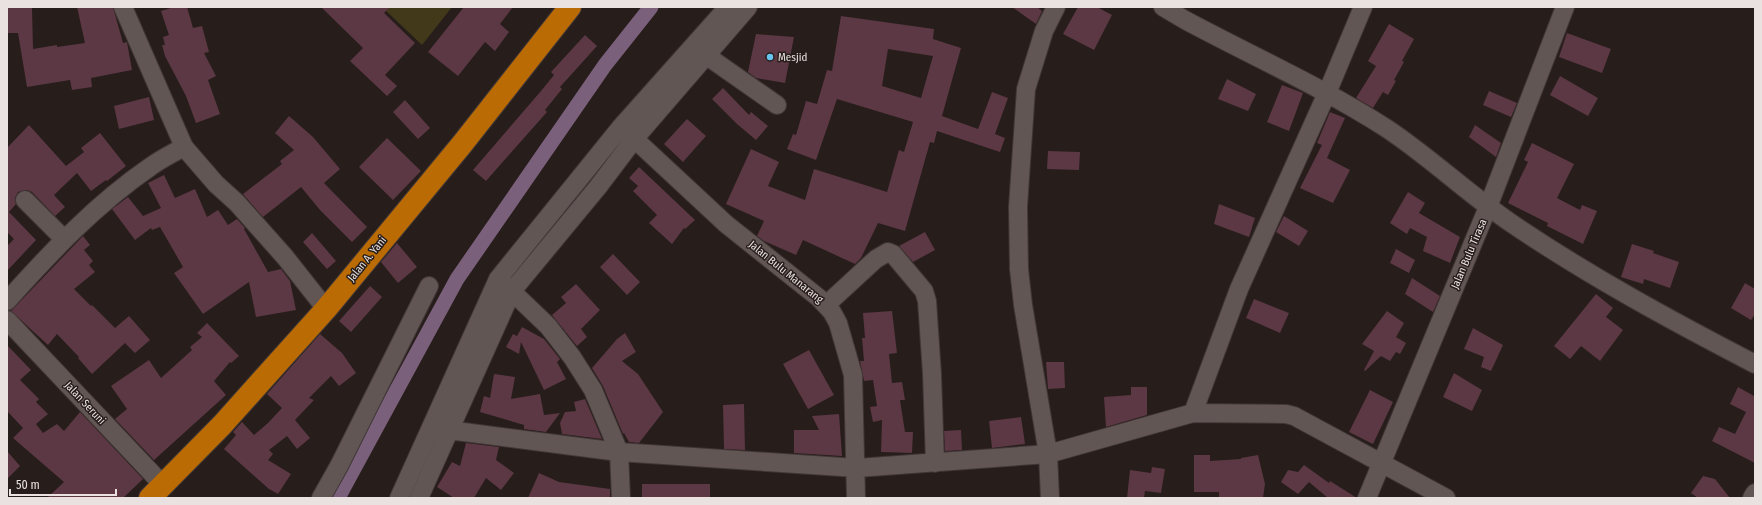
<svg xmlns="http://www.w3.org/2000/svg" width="1762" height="505" viewBox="0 0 1762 505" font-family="'Fira Sans Condensed',sans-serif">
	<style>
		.green { fill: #413919 }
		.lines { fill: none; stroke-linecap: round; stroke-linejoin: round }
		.canal { stroke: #7b607b; stroke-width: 15 }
		.building { fill: #5b3844; fill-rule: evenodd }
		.minor-casing { stroke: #403736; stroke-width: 20 }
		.highway-casing { stroke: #403736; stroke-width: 24 }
		.minor { stroke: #625654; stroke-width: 18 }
		.highway { stroke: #ba6b03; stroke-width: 22 }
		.poi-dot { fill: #67c4f0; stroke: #271d1b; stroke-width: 1.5 }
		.labels { text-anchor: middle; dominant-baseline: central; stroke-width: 3; stroke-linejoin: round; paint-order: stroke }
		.poi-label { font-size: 11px; fill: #e9e2e0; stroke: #271d1b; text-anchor: start }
		.street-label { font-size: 11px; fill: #e9e2e0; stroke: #271d1b }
	</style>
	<rect width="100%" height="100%" fill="#271d1b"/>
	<path class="green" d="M382,7h70l-30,38z"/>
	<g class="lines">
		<path class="canal" d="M338,498l119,-219 148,-214 46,-58"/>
	</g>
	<path class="building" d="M7,7h25l1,42 24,-4v2l28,-4 -8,-36h36l10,36 4,-1 5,28 -41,8 1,9 -20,3 -2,-10 -43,7 -9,-54h-11z
		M174,7h13l6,21 9,-2 7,26 -5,1 12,23 -8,4 12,34 -24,9 -10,-27 -21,-40 -3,-11h3l-2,-8 6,-2 -8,-24z
		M321,7h69l-6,6 31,30 -30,32 12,11 -10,10 -37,-35 13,-13z
		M464,7h49l-13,17 9,8 -14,19 -10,-9 -27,34 -30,-24z
		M1012,7h25l5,4 -6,13z
		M1078,7h19l15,8 -18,35 -31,-16z
		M841,16l93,13 -1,10 28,9 -19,68 36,13 14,-37 16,6 -13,36 10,4 -5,14 -63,-21 -3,12 -4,-1 -25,89 -27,-8 -17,35 -6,6 -52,-24 -7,15 -32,-14 -7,-5 7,-15 -38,-17 25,-55 28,13 -11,24 37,14 9,-31 73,23 12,-42 5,2 9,-30 -76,-23 -21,61 -29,-11 6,-15 3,1 10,-34 11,3 10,-34 5,1zM888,49l45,7 -12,42 -39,-12z
		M1389,24l25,15 -12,22 2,1 -10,18 2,1 -8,14 -5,-3 -10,16 -17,-10 20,-32 -8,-5z
		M1567,33l44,16 -9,24 -43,-16z
		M756,34l38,3 -9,46 -29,-5 -8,-6z
		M585,35l12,11 -37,41 2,2 -17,21 2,2 -61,69 -13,-11 68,-79 13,-16 -3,-3z
		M1560,76l38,22 -10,18 -38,-21z
		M1227,79l29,15 -8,17 -30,-12z
		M1282,85l21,8 -14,38 -22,-9z
		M723,88l26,27 2,-3 17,14 -12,14 -19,-16 -25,-25z
		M1489,91l28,12 -6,14 -28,-12z
		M149,97l5,23 -35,9 -5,-23z
		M405,100l25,28 -12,11 -25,-27z
		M1330,112l15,6 -18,40 23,12 -17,33 -33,-15 22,-43 -5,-2z
		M289,116l24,21 27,32 -16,14 43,44 -15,15 -32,-32 -19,-23 -38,30 -20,-23 39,-30 -2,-3 14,-11 -19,-17z
		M687,119l19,17 -23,26 -19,-18z
		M29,125l37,41 18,-14 -3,-4 19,-15 26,33 -19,15 -1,-1 -15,11 -14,-18 -23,22 11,12 -10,9 -23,-24 -5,-2 -9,2 -3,6 1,6 -7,8 27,28 -29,31v-25l7,-7 -7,-7v-84z
		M1475,125l26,18 -5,14 -27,-20z
		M387,138l34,33 -28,29 -34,-33z
		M1532,143l42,21 -17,34 23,12 2,-5 15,6 -14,33 -36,-18 1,-3 -40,-20 20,-41 -4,-2z
		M1048,151l32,1 -1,18 -32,-1z
		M639,167l56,53 -10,9 -1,-1 -12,16 -23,-21 8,-8 -24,-24 5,-5 -9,-8z
		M164,175l11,23 20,-9 12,28 11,-7 10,15 9,-6 8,9 -1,1 24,43 13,-3 9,12 6,29 -40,7 -7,-35 -46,32 -29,-41 9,-6 -23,-40 -8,3 -1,-2 -16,12 -23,-31 16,-12 15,19 18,-8 -13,-25z
		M1408,192l17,11 -6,10 41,24 -10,26 -27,-12 4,-14 -17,-9 -3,6 -17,-11z
		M1219,204l36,14 -6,19 -35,-13z
		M1284,216l24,15 -9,15 -23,-14z
		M925,232l10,18 -22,12 -14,-16z
		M312,233l24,28 -9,8 -24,-27z
		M83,236l7,9 -6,5 9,11 -4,4 6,7 -21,17 17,17 1,-1 23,23 14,-12 21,24 -15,13 -10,-10 -33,31 -14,-16 1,-1 -22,-23 -9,11 -37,-34z
		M397,243l20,24 -19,16 -17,-21z
		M1632,244l22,7 -1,2 26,9 -9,26 -26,-9 -1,5 -22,-7z
		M1396,249l19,11 -6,13 -19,-10z
		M613,254l27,28 -13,13 -27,-28z
		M1412,278l28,18 -7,16 -28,-18z
		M1745,283l10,6v25l-4,6 -20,-12z
		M576,284l24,26 -19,19 6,8 -10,9 -25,-31 14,-12 -5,-6z
		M370,286l12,11 -31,35 -12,-11z
		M1596,294l17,14 -7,9 17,13 -23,31 -19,-15 -11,13 -16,-13z
		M1254,299l35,14 -9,20 -34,-15z
		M892,311l5,42 -8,1 3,29 10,-1 3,18h-5l5,32h8l-1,21 -31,-1 1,-32 -9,2 -3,-15 7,-1 -4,-26 -9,1 -4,-20h4l-2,-23h3l-2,-25z
		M1387,311l17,12 -8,14 10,6 -6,11 -4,-2 -6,9 -9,-5 -16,15 -1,-1 10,-19 -12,-7z
		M207,323l32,33 -8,7 -1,-1 -16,19 12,14 -72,65 -39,-41 12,-10 -16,-23 38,-26 12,18 31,-28 -2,-3 12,-10 -5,-4z
		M522,327l22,12 16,20 -3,3 9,17 -22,11 -23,-48 -2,12 -13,-7 7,-13 4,2z
		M1473,328l30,17 -12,26 -10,-4 3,-10 -20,-8z
		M625,333l11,19 -14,9 16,13 25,38 -24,31 -10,-1 -5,-9 -1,1 -20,-48 -11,-18 25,-29z
		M320,334l22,19 14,20 -17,13 -8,-10 -22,22 5,2 -19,20 15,18 -13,11 -10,-13 -18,14 4,4 -5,6 23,14 -13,20 -9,-5 -45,-40 12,-14 -3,-3 9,-10 12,13 14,-12 14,-15 -15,-14z
		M7,345l24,25 -11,10 19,19 -3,3 12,12 -12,10 7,9 14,-9 7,7 16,-19 63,67 -20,19h-76l17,-16 -51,-44 10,-10 -16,-17z
		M809,350l25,45 -26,14 -25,-45z
		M1046,362h18l1,26 -17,1z
		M1454,373l28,17 -10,21 -29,-14z
		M494,374l21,3 -4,22 29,-5 4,21 16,-2 -14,19 -22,-3v-4l-44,-13 4,-16 6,2z
		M1131,387h16v28l-41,12 -2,-30 27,-2z
		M1738,387l16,9 1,-2v69l-43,-22 7,-14 16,7 11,-22 -16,-8z
		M1370,390l23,12 -20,42 -24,-12z
		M585,399l17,40 -40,-5 -2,-11 5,-11 11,-1 -2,-9z
		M744,404l1,46 -21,-1 -1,-44z
		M839,414l3,42 -48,-3v-23h25l-7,-14z
		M1021,417l4,27 -33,4 -3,-27z
		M961,430l1,20 -17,1 -1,-20z
		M466,443l33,4 -3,13 18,13 -13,17 -15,-12 -12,20h-20l-17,-11 15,-25 8,4z
		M7,451l13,15 -13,13z
		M1194,455h16v6l31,-2v-1l17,-3 7,29 -2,14h-44v-6h-25z
		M1304,465l25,18 1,-2 27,17h-29l-19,-16 -11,12 -17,-12 7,-12 10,2z
		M1152,467l13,2 -4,24 -16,-2 -1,7h-17l3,-28 21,3z
		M539,473l20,9 51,7v9h-82z
		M1703,476l12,3 15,19h-32l-7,-5z
		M642,484h68v14h-68z"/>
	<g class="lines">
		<defs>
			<path id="minor" d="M123,7l61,140 32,37 21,19 48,54 41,52
				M1163,7l22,13c67,36 137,67 201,108 44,29 82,66 125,95 78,53 161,98 244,141
				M707,56l70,49
				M626,131l100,93 93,74 13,14 6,11 15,52 3,123
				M25,200l39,39
				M503,283l45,43 24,31 21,33 26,62 2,46
				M7,301c43,-48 89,-97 143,-134 11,-8 23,-14 34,-20
				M826,305l50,-46 12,-7 5,2 31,37 3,10 5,73 3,89
				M7,320l156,165
				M1193,413l93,1 8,2 152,82
				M448,430l171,22 238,16 191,-14 145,-41 46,-124 88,-196 36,-86
				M321,498l18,-32 90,-180
				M399,498l99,-219 123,-152 107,-120
				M419,498l93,-207 86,-104 37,-49 113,-131
				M1050,498l-2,-44 -25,-149 -4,-36 -1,-62 8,-118 18,-58 12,-24
				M1367,498l121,-291 77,-200
				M1752,498l3,-5"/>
			<path id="highway" d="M150,498l72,-73 104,-116 137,-166 107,-136"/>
		</defs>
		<use href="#minor" class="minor-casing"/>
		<use href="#highway" class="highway-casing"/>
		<use href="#minor" class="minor"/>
		<use href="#highway" class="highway"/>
	</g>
	<circle class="poi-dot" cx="770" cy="57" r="4"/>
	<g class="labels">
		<g class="poi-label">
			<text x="778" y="57">Mesjid</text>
		</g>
		<g class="street-label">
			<text transform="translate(1469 254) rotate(-67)">Jalan Bulu Tirasa</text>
			<text transform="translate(367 259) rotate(-51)">Jalan A. Yani</text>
			<text transform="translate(786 272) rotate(39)">Jalan Bulu Manarang</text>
			<text transform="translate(85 403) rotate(47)">Jalan Seruni</text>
		</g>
	</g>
	<rect width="1762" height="505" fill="none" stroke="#e9e2e0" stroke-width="16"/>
	<path d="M10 489v6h106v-6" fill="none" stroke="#e9e2e0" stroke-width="2"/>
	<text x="16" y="489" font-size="12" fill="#e9e2e0" stroke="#271d1b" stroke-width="3" paint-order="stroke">50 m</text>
</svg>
